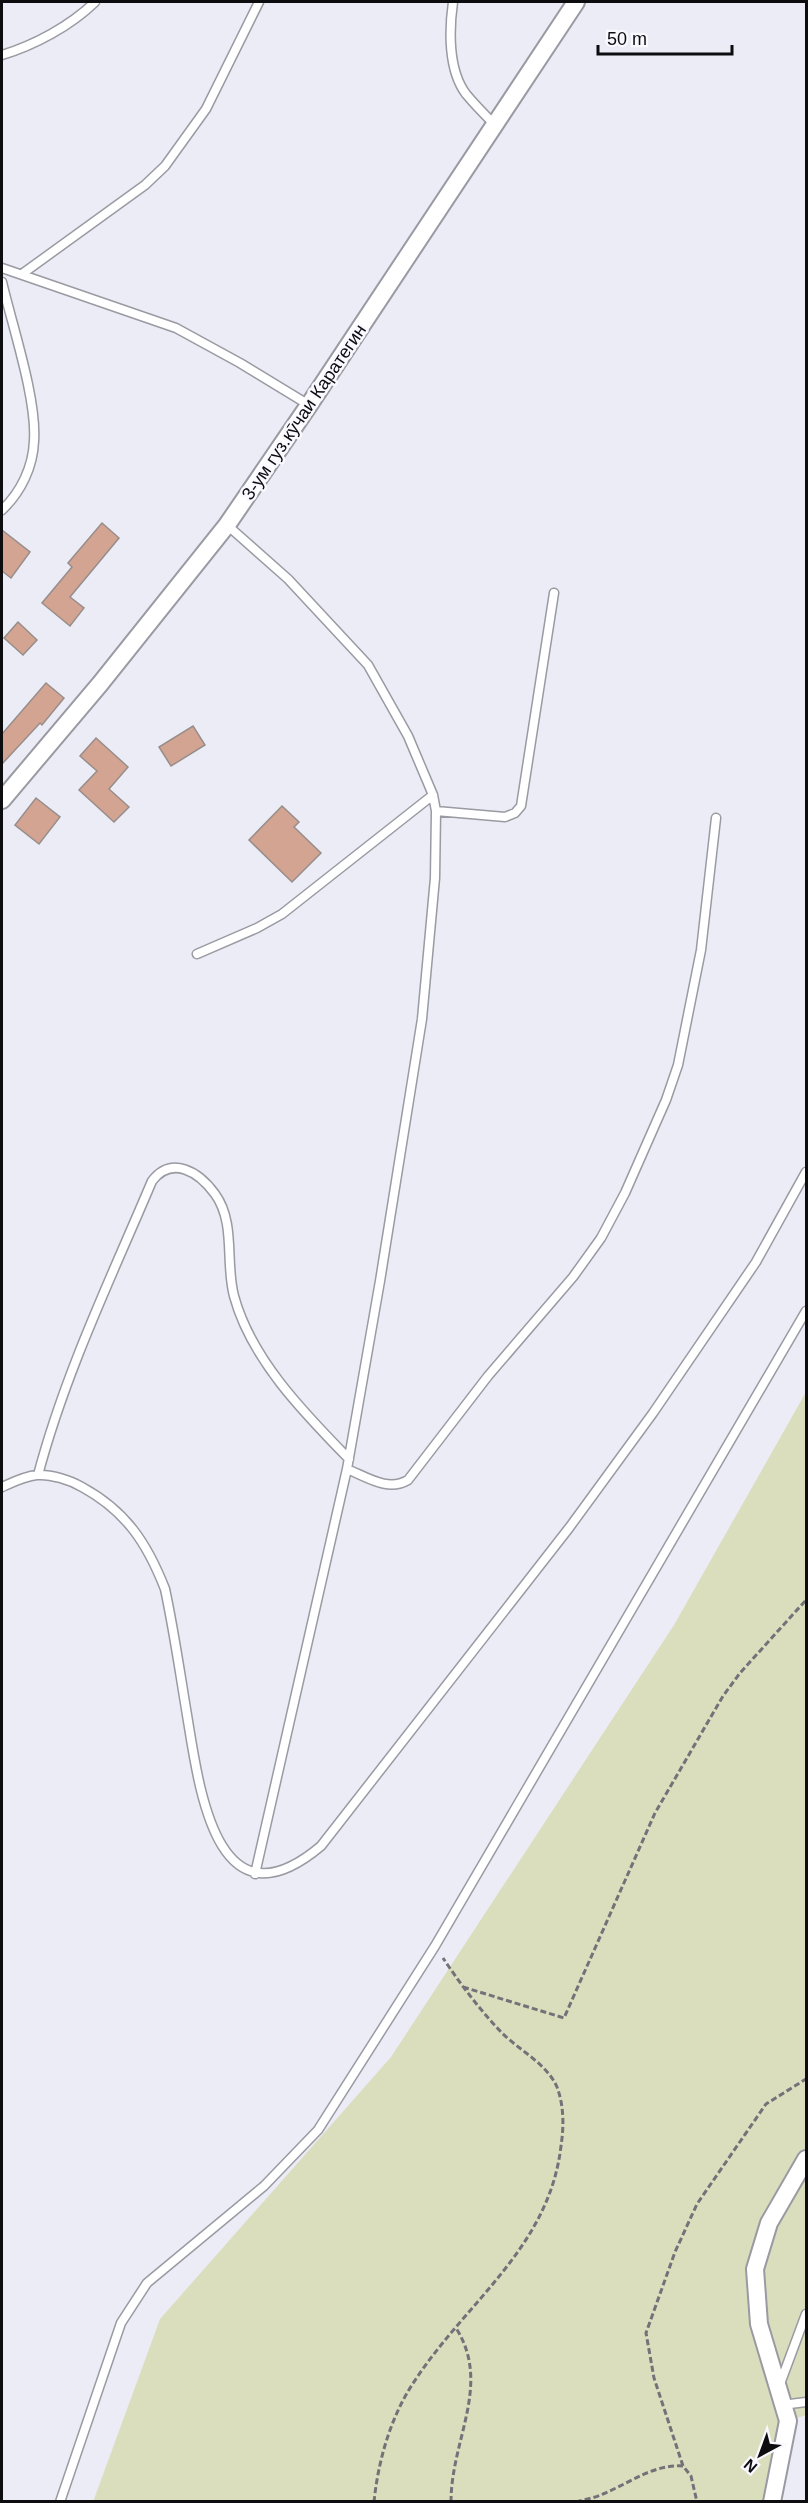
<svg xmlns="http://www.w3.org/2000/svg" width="808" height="2503" viewBox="0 0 808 2503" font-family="Helvetica,sans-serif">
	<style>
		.green { fill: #dbdebd }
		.building { fill: #d4a492; stroke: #978d8a; stroke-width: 1.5 }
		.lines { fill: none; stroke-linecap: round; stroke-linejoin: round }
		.service-casing { stroke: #999aa2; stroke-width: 11 }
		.minor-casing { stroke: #999aa2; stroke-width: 20 }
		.path { stroke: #727278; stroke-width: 3; stroke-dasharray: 6 3; stroke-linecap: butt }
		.service { stroke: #fff; stroke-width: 8 }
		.minor { stroke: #fff; stroke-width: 16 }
		.labels { text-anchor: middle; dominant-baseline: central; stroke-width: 5; stroke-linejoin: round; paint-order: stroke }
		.street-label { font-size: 18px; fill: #0d0d10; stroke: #f9f9ff }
	</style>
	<rect width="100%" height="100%" fill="#ebecf5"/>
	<path class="green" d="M806,1392v1023l-18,6 -20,80 -675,1 67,-183 231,-262 283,-432z"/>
	<path class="building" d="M102,523l17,15 -49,59 14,11 -14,18 -28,-23 30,-36 -4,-4z
		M2,530l28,22 -19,26 -9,-7z
		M18,622l19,18 -14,15 -19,-17z
		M46,683l18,15 -22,27 -2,-2 -38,41v-30z
		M193,726l12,19 -34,21 -12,-19z
		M96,738l32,29 -19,22 20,18 -15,15 -35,-32 18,-19 -17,-15z
		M36,798l24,19 -21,27 -24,-19z
		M282,806l17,16 -5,5 27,26 -29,29 -43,-42z"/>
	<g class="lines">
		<defs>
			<path id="service" d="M453,2c-4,28 -5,68 13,92 9,11 19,21 29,31
				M2,55c33,-10 68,-29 93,-53
				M2,268l174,60 64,35 69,42
				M22,274l123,-89 20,-19 41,-57 53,-107
				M2,282c10,43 35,117 32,159 -1,26 -13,51 -32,69
				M227,525l61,54 80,86 40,71 25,59 3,16 -1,67 -13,141 -42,262 -33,188 -92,405
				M436,811l69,6 10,-4 6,-7 33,-213
				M197,954l60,-26 25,-14 151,-119
				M347,1469c20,8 41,23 61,11l80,-104 85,-99 28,-39 24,-45 41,-93 12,-35 23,-115 15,-132
				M38,1475c27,-102 73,-197 114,-294 20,-26 47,-9 63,13 21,29 10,69 19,102 17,63 70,117 115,163
				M2,1487c11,-5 23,-11 35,-12 14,-1 33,5 45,12 44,24 65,56 83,102 9,42 15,84 22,126 12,72 29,219 134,131l248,-318 84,-115 103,-151 50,-90
				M780,2384l26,-70
				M782,2405l24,-3
				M60,2502l61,-179 26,-40 117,-97 54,-56 117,-184 371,-635"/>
			<path id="minor" d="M2,800l98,-116 127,-159 82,-120 267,-403
				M772,2502l16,-81 -29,-97 -4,-55 14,-46 37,-64"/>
		</defs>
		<use href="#service" class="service-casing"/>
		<use href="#minor" class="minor-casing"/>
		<path class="path" d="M463,1987l101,31 91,-205 68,-117 17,-23 66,-73
			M683,2466l-29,-88 -8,-45 29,-81 22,-48 69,-100 40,-25
			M374,2502c4,-40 16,-83 38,-117 52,-82 137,-136 149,-239 3,-20 3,-40 -4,-59 -10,-23 -38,-37 -55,-54 -22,-23 -41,-48 -59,-75
			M451,2502c0,-63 41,-117 5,-174
			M576,2502c9,-3 19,-4 27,-8 27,-11 50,-30 80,-28l8,10 6,26"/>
		<use href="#service" class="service"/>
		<use href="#minor" class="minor"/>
	</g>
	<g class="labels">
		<g class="street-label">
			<text transform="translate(304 412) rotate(-56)">3-ум гуз.кӯчаи Каратегин</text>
		</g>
	</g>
	<rect width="808" height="2503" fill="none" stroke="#0d0d10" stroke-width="6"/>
	<g transform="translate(760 2455) rotate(221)" stroke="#f9f9ff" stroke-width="4.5" paint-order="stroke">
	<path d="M0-4.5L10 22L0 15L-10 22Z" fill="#0d0d10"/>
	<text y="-9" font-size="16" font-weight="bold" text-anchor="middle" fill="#0d0d10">N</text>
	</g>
	<path d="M598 45v9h134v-9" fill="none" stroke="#0d0d10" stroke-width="3"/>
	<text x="607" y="45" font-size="18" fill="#0d0d10" stroke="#f9f9ff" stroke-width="4.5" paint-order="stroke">50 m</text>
</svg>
